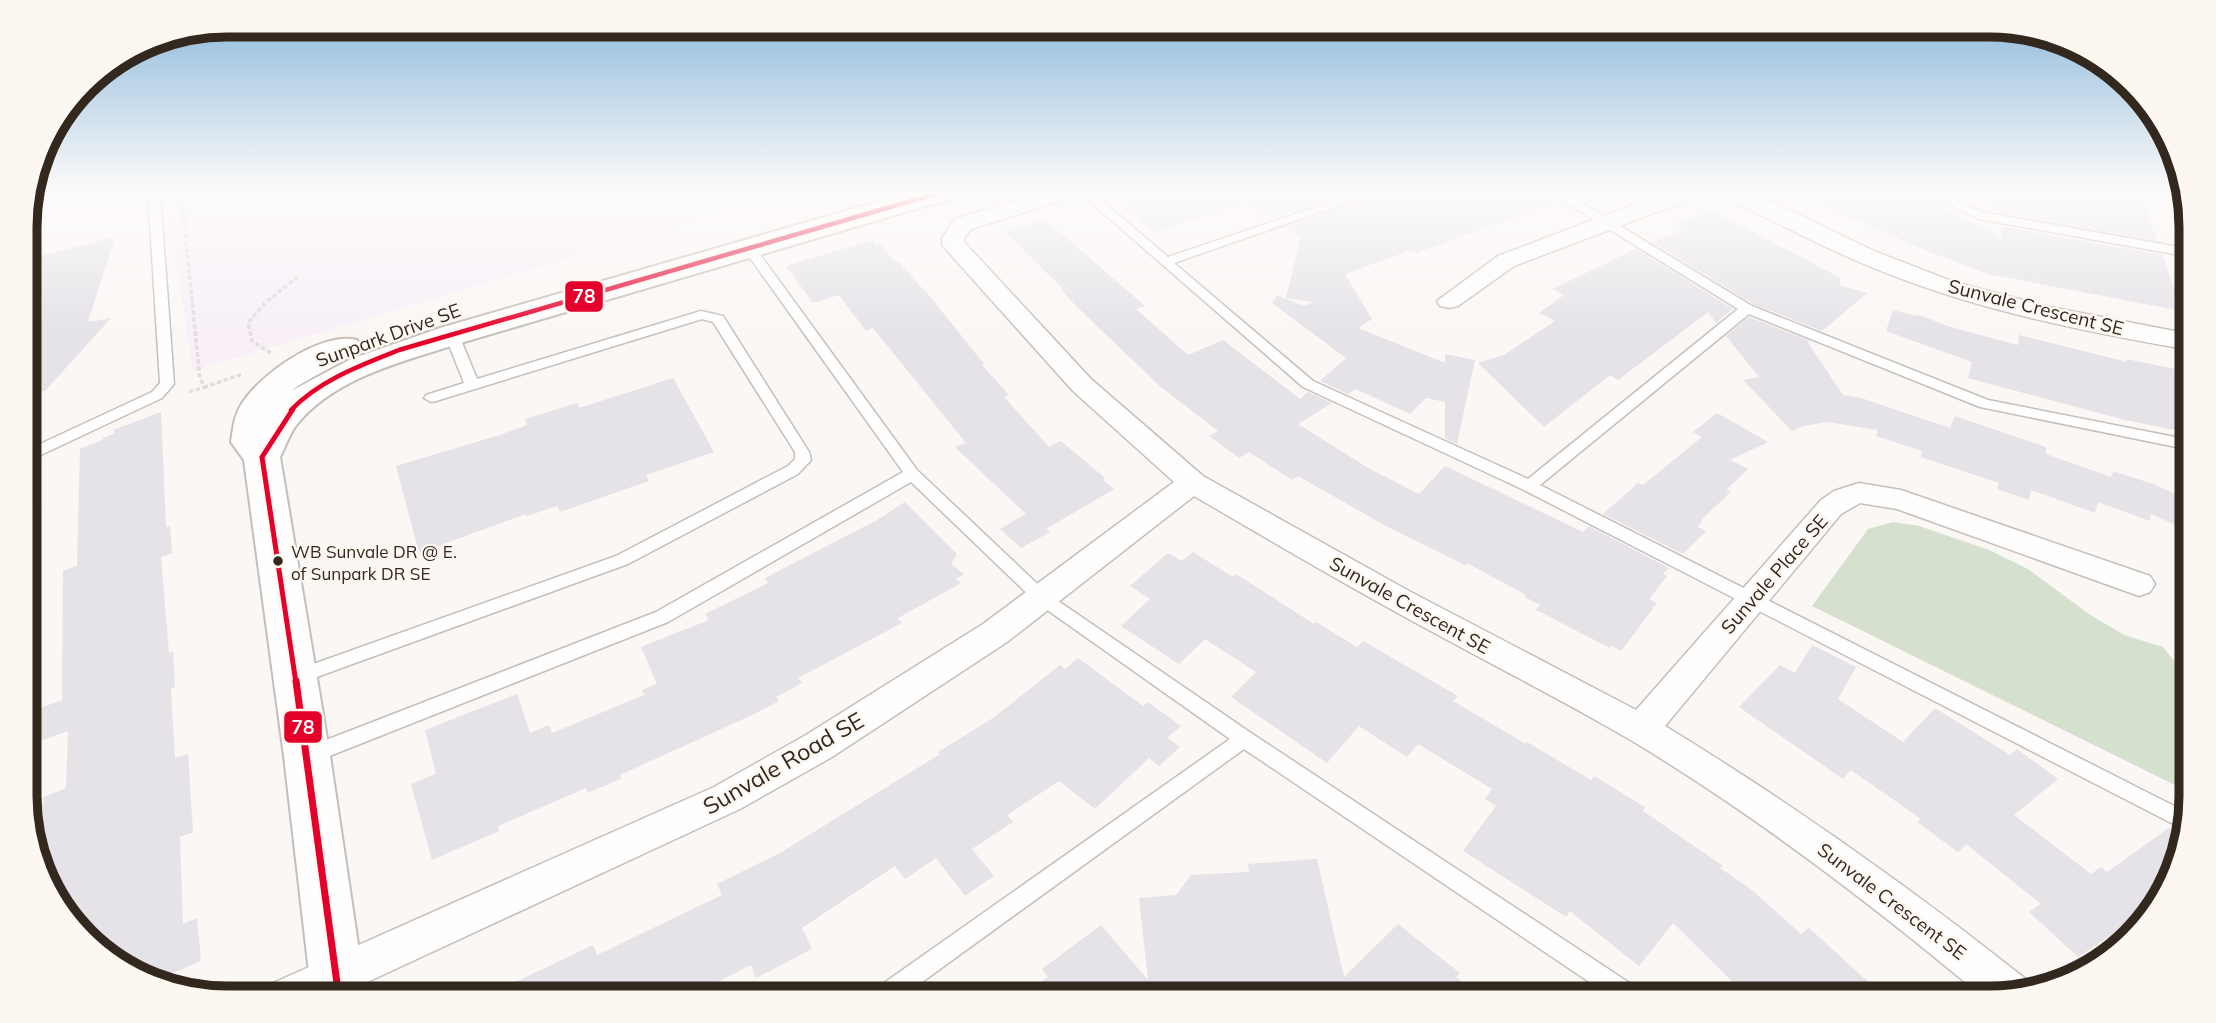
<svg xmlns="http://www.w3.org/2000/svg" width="2216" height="1023" viewBox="0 0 2216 1023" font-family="Mulish,sans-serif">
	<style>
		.commercial { fill: #f8eff9 }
		.green { fill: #d6e0ce }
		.building { fill: #e5e2e8 }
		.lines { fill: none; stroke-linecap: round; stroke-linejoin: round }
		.lane-casing { stroke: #c6bfb9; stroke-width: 3 }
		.street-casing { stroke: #c6bfb9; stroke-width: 3 }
		.secondary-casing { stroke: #c6bfb9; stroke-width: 4 }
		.path { stroke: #dfdedc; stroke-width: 3.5; stroke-dasharray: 4.5 2.5; stroke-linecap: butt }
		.lane { fill: #fefefe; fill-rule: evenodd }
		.street { fill: #fefefe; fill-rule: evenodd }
		.secondary { fill: #fefefe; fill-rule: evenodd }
		.bus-1-far2-casing { stroke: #fdf7f2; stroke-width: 9 }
		.bus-1-far1-casing { stroke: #fdf7f2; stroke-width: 10 }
		.bus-1-casing { stroke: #fdf7f2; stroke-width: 12 }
		.bus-1-far2 { stroke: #e4002b; stroke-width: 4.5 }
		.bus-1-far1 { stroke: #e4002b; stroke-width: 5 }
		.bus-1 { stroke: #e4002b; stroke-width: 7 }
		.bus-dot { fill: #32281d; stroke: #fdf7f2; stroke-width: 2.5 }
		.labels { text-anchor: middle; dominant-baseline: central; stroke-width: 5; stroke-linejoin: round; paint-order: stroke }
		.bus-label { font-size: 17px; fill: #32281d; stroke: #fdf7f2; text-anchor: start }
		.street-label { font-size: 19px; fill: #32281d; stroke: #fdf7f2 }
		.near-street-label { font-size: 23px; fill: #32281d; stroke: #fdf7f2 }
		.rim { fill: none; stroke: #32281d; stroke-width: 9 }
		.line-badge { stroke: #fdf7f2; stroke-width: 2.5 }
		.badge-label { font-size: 19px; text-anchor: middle; font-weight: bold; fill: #fff }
	</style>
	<rect width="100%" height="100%" fill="#faf7f5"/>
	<path class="commercial" d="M166,192h621l-594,179z"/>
	<path class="green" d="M1893,522l26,4 70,24 39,19 61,45 35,21 39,12 28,35v111l-379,-187 56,-77z"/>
	<path class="building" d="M1163,192h188l-80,27 -27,-16 -91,29 -32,-26z
		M1380,192h166l12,9 -142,52 -5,-3 -66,24 27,45 -14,9 87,35v-9l30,6 -18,84 -12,-6v-36l-19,-4 -16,16 -54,-25 -8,5 -28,-13 26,-23 -74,-55 5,-8 27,11 9,-4 -27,-4 15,-61 -16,-10z
		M1796,192h110l97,46 -3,-12 163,29 19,56 -194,-37 -56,-21 -75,-33 -3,1z
		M2033,192h31l41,8 -1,-4 40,7 13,38 -159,-29 -3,-13 42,7z
		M1711,210l130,68 -2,7 28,8 -45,38 -69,-27 -101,-62 32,-12 -9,-6z
		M1045,219l100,87 -9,3 52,46 35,-15 77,59 8,-7 24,11 -34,21 70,44 51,26 26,-28 138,66 6,-6 80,42 -6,6 4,2 -18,23 8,4 -36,48 -9,-5 -2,2 -74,-38 4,-5 -15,-8 1,-2 -59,-32 -2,2 -79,-39 -88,-50 -6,4 -43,-28 -10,6 -30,-22 9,-5 -57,-44 -84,-80 -16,-17 2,-1 -58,-57z
		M115,237l-27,85 23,-4 -66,73 -20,1v-132z
		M872,240l4,5 4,-1 15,18 3,-1 34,38 52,65 -2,1 27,30 -5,2 45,50 12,-6 44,37 -2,2 11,9 -68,40 4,3 -29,16 -21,-19 26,-15 -71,-67 11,-4 -93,-115 -7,3 -27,-36 -26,8 -27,-37z
		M1636,249l97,60 -17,14 -8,-11 -90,68 -8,-5 -66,52 -66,-64 26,-8 51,-34 -16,-8 25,-18 -12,-6z
		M1893,310l23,6 1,-2 33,13 68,18 1,-10 108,27 -1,-3 64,13v61l-65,-13 -157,-42 4,-16 -86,-31z
		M1749,317l61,24 -2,2 35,52 18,3 89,30 5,-12 91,31v7l65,23 2,-6 40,13 38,17v31l-40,-18 -1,7 -52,-19 -3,11 -64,-23 -2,10 -32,-11 2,-6 -78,-26 1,-6 -46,-15 2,-6 -51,-8 -24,4 -11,5 -49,-51 16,-3 -33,-41z
		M673,378l41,74 -68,23 3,6 -89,31 -3,-6 -30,10 -1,-2 -107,39 -23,-87 104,-31 27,-10 -2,-6 52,-16 2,5z
		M161,412l5,115 4,-1 2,27 -11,4 8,96 4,-2 2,36 -4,2 4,69 13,-4 5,78 -13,5 3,87 14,-6 4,43 -52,22 -83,-64 -27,-66 -1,-46 5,-2 1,-8 22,-9 2,-57 -42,15v-33l36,-13 1,-129 14,-5 3,-117 23,-9v-2l12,-5 -2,-3z
		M1717,413l51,29 -38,18 18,9 -22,21 5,2 -28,26 -5,9 8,4 -23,23 -80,-40 35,-31 5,2 59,-48 -9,-5z
		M905,502l52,52 -6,10 13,10 -8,5 5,4 -63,35 4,5 -104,55 4,5 -26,14 3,4 -29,15 -130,59 1,4 -34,14 -1,-5 -88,38 1,5 -67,29 -21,-76 25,-10 -11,-44 92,-36 13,39 19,-8 3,8 92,-38 -2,-5 15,-6 -16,-37 68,-27 -4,-6 63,-31 -3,-5 112,-58z
		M1193,552l40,25 3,-3 78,50 2,-2 41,25 6,-6 95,55 -5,5 73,43 1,-2 64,38 3,-4 51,31 -2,4 80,55 -3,2 33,23 48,43 8,-6 77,70h-137l-76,-75 -34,43 -69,-55 -4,6 -103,-66 33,-45 -11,-7 7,-10 -74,-45 -11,13 -48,-31 -32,37 -96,-66 25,-25 -51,-33 -26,25 -58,-38 29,-27 -20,-13 38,-33 14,8z
		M1812,645l44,22 -18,32 65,43 32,-34 75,47 7,-6 41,30 -44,36 77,59 10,-7 6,5 62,-44 14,10 -7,36 -33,41 -65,42 -49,-45 12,-8 -75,-60 -8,8 -41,-30 4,-3 -70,-49 -8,9 -104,-72 41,-42 15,8z
		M1078,658l65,48 5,-4 33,24 -14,12 13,9 -21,19 -10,-8 -54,51 -36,-28 -52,34 6,7 -41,27 22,27 -29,20 -29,-38 -31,21 -10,-13 -93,62 10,21 -56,29 -5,-13 -66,33h-203l111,-53 4,10 125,-60 -5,-11 63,-31 160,-99 -2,-2 55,-34 67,-53 5,4z
		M1317,859l27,118 54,-53 62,49 -4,4 23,21h-119l-17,-16 -104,7 1,9h-222l30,-21 -6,-8 59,-44 47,55 -9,-82 37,-3 15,-20 58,-3 -1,-8z"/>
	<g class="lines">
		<defs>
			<path id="lane" d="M148,192h12l14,192 -12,14 -136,64 -1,-11 127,-59 8,-9z
				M1079,192h13l76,65 192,-65h18l-204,71 139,118 215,98 210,-170 -189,-117h15l188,114 236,94 202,40 1,10 -211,-43 -231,-93 -209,171 648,328 -3,17 -661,-340 -221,-103z
				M1922,192h16l44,20 208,37v8l-211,-38z
				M749,244l4,1 164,225 131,124 203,139 389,257 3,8h-30l-369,-249 -344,249h-29l3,-8 356,-251 -194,-137 -125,-120 -243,140 -351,139 -7,2 -7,-2 -3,-6 3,-6 353,-137 247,-140 -160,-224z
				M701,311l22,5 86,136 2,8 -13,14 -170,90 -325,118 -6,2 -6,-2 -3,-5 3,-5 325,-116 172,-90 7,-7v-7l-82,-130 -11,-3 -266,82 -5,1 -7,-4 2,-3 38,-12 -19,-48 2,-3 5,-1 7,4 18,44z"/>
			<path id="street" d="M1042,192h35l-3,5 -103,32 -7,9 1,5 126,136 112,97 206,115 227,119 185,-210 13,-9 25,-8 42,7 249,86 5,8 -5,8 -11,4 -242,-87 -37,-6 -19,11 -176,212c126,77 246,162 362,254l3,9 -28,9h-18c-112,-94 -230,-184 -355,-259 -79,-46 -162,-87 -242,-132 -65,-36 -129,-74 -193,-111l-187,146 -175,115 -92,52 -407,189h-66l6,-15 441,-196 92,-52 177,-111 191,-142 -101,-91 -131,-146v-7l13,-19z
				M1667,192h32l-3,5 -182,69 -56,40 -9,2 -9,-2 -3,-5 61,-45z
				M1722,192h29l123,59 80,31 96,25 140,27v16c-96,-17 -194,-36 -285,-70 -62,-22 -121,-54 -180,-83z"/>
			<path id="secondary" d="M911,192h46l-4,6 -489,144c-56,18 -127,34 -166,81 -8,9 -12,23 -18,34l50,299 36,242h-54l-28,-242 -40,-296 -13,-18c2,-13 3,-26 10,-37 18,-30 80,-74 116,-65l5,7c-8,11 -55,31 -71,44l60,-32 89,-31z"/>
		</defs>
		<use href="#lane" class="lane-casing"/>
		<use href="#street" class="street-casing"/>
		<use href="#secondary" class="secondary-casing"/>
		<path class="path" d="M181,192l19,187 5,8 38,-13
			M271,353l-19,-12 -4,-18 17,-20 35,-28
			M189,392l16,-5"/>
		<use href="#lane" class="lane"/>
		<use href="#street" class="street"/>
		<use href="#secondary" class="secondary"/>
		<defs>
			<path id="bus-1-far2" d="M291,410c29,-30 70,-45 108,-60l543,-158"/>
			<path id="bus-1-far1" d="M262,457l31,-48
				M262,457l34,226"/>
			<path id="bus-1" d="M296,681l43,317"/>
		</defs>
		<use href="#bus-1-far2" class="bus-1-far2-casing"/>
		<use href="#bus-1-far1" class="bus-1-far1-casing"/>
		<use href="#bus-1" class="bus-1-casing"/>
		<use href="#bus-1-far2" class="bus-1-far2"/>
		<use href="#bus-1-far1" class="bus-1-far1"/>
		<use href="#bus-1" class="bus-1"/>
	</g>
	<linearGradient id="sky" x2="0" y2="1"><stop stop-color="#8ab7da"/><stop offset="0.57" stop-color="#fdfbfa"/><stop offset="1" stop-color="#fdfbfa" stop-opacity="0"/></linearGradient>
	<rect width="2216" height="336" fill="url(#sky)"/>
	<circle class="bus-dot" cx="278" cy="561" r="6"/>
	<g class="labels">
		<g class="bus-label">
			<text x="291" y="551">WB Sunvale DR @ E.<tspan x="291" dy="22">of Sunpark DR SE</tspan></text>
		</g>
		<g class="street-label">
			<text transform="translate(2036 307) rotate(14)">Sunvale Crescent SE</text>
			<text transform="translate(388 335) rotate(-20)">Sunpark Drive SE</text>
			<text transform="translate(1774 574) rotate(-49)">Sunvale Place SE</text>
			<text transform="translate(1410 605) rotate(29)">Sunvale Crescent SE</text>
			<text transform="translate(1892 901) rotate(37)">Sunvale Crescent SE</text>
		</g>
		<g class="near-street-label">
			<text transform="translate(783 763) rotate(-30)">Sunvale Road SE</text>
		</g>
	</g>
	<path d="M0 0H2216V1023H0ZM227 37H1989A190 190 0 0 1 2179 227V796A190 190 0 0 1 1989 986H227A190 190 0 0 1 37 796V227A190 190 0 0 1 227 37Z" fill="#fdf7f2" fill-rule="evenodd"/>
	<path class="rim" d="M227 37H1989A190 190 0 0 1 2179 227V796A190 190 0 0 1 1989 986H227A190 190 0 0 1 37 796V227A190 190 0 0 1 227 37Z"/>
	<g class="line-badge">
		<rect x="564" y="280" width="40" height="33" rx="7" fill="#e4002b"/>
		<rect x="283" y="710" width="40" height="34" rx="7" fill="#e4002b"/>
	</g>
	<g class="badge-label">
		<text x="584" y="303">78</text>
		<text x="303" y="734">78</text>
	</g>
</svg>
